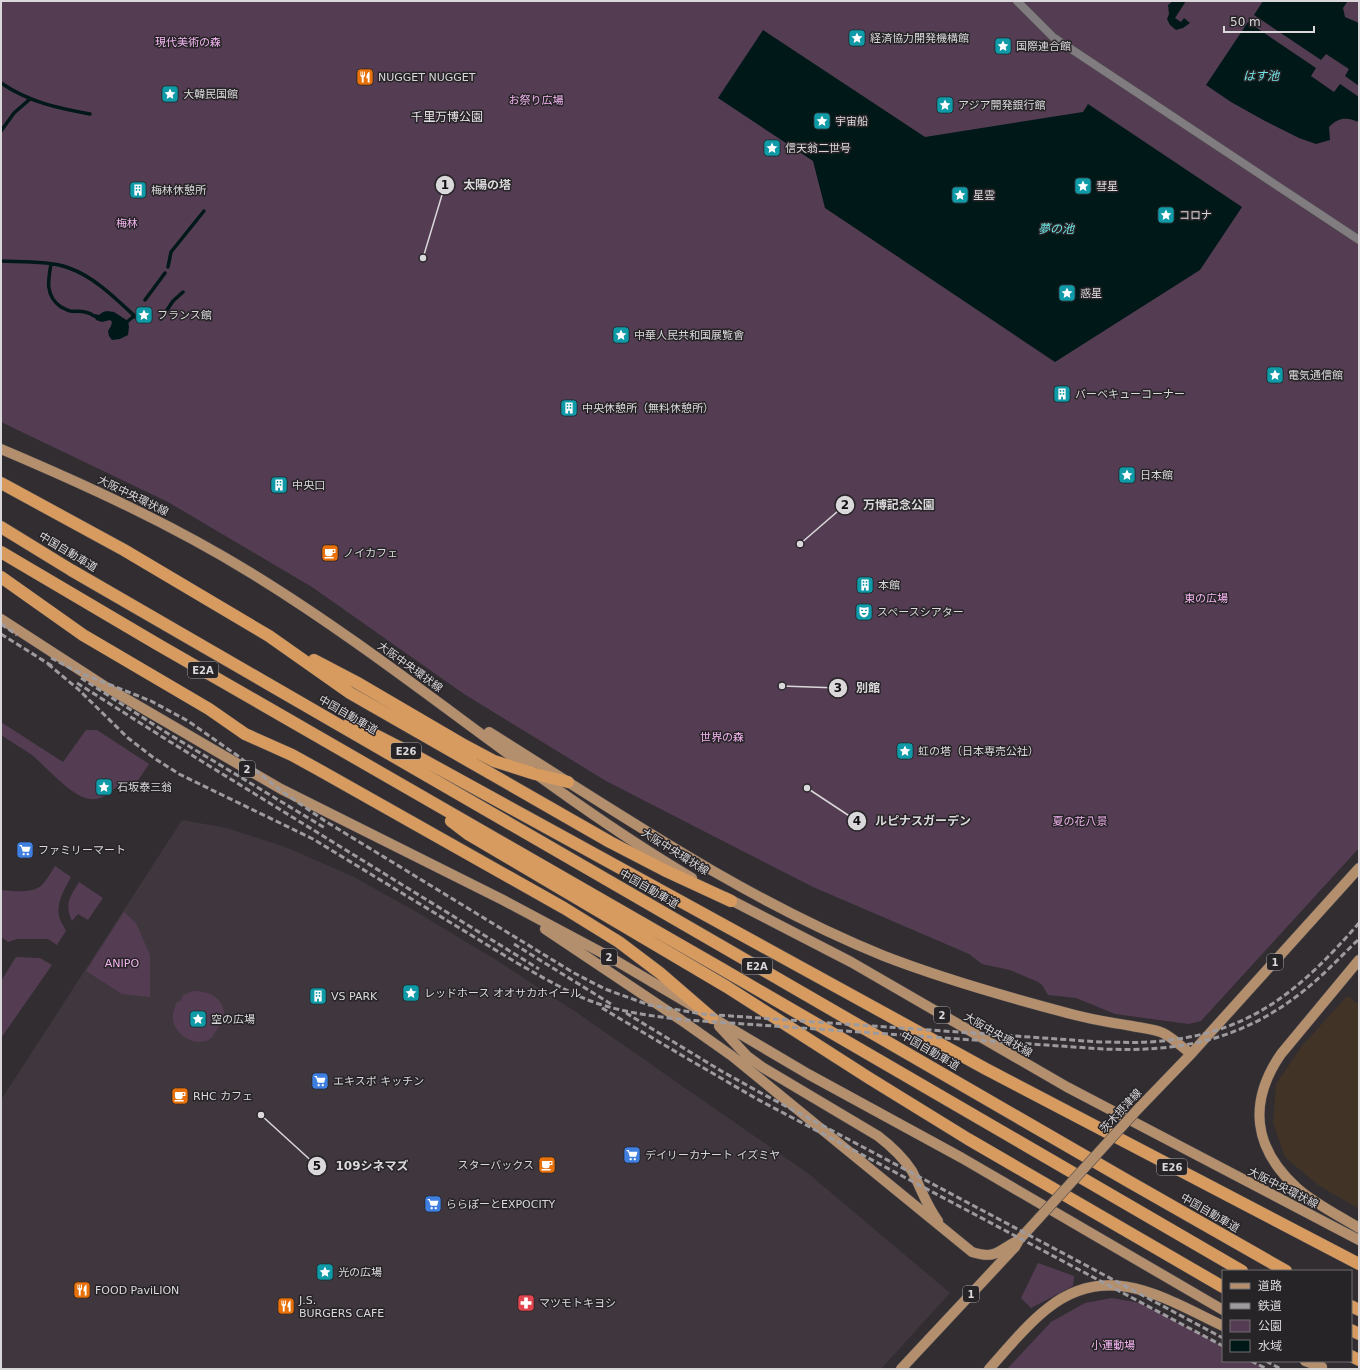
<svg xmlns="http://www.w3.org/2000/svg" width="1360" height="1370" viewBox="0 0 1360 1370" font-family="'DejaVu Sans','Noto Sans JP',sans-serif">
	<style>
		.built { fill: #3f363e }
		.industrial { fill: #413326 }
		.green { fill: #543d53 }
		.water { fill: #011818 }
		.lines { fill: none; stroke-linecap: round; stroke-linejoin: round }
		.stream { stroke: #011818; stroke-width: 3.5 }
		.street-casing { stroke: #4f4c4f; stroke-width: 9 }
		.primary-casing { stroke: #4f4c4f; stroke-width: 11 }
		.highway-casing { stroke: #4f4c4f; stroke-width: 13 }
		.street { stroke: #807c80; stroke-width: 8 }
		.primary { stroke: #b48f6d; stroke-width: 10 }
		.highway { stroke: #d79b60; stroke-width: 12 }
		.rail { stroke: #9e9b9e; stroke-width: 3; stroke-dasharray: 6 3; stroke-linecap: butt }
		.primary-bridge-casing { stroke: #4f4c4f; stroke-width: 11; stroke-linecap: butt }
		.primary-bridge { stroke: #b48f6d; stroke-width: 10 }
		.labels { text-anchor: middle; dominant-baseline: central; stroke-width: 3; stroke-linejoin: round; paint-order: stroke }
		.shield { fill: #272427; stroke: #a4a2a4; stroke-width: 1 }
		.shield-label { font-size: 10px; font-weight: bold; fill: #dad8da }
		.poi-label { font-size: 11px; fill: #dad8da; stroke: #272427; text-anchor: start }
		.park-label { font-size: 11px; fill: #f3b4f0; stroke: #272427 }
		.street-label { font-size: 11px; fill: #dad8da; stroke: #272427 }
		.water-label { font-size: 12px; font-style: italic; fill: #70e5e5; stroke: #272427 }
		.neighbourhood-label { font-size: 12px; fill: #e6e1e6; stroke: #272427 }
		.leader { fill: none; stroke: #dad8da; stroke-width: 1.5 }
		.callout-dot { fill: #dad8da; stroke: #272427; stroke-width: 1.5 }
		.mark-label { font-size: 12px; text-anchor: middle; font-weight: bold; fill: #111 }
		.callout-label { font-size: 12px; text-anchor: middle; font-weight: bold; fill: #dad8da; stroke: #272427; stroke-width: 3; stroke-linejoin: round; paint-order: stroke }
	</style>
	<rect width="100%" height="100%" fill="#312d31"/>
	<path class="built" d="M182,820l45,8 61,20 66,29 61,34 78,47 83,54 233,162 141,119 -69,76h-880v-269z"/>
	<path class="industrial" d="M1347,996l12,8v205l-41,-24 -33,-28 -12,-34 3,-39 26,-38z"/>
	<path class="green" d="M1,1h1358v847l-158,173 -12,3 -74,-10 -39,-16 -28,-3 -6,-10 -4,-3 -28,-12 -28,-6 -13,-10 -156,-67 -207,-106 -142,-87 -152,-107 -144,-85 -167,-80z
		M1,722l62,40 23,-32h11l52,34 -12,18c-23,-2 -23,14 -41,17 -20,4 -49,-32 -64,-44 -10,-7 -21,-13 -31,-20z
		M55,866l16,11c-6,12 -15,25 -12,39 1,5 5,10 7,15l-9,14 -9,-6h-31l-9,3 -7,-5v-47c13,1 31,4 41,-5 5,-5 9,-13 13,-19z
		M79,882l24,16 -15,22 -10,-6 -6,7c-8,-17 -2,-24 7,-39z
		M124,912l12,11 14,32v42l-28,-3 -36,-23z
		M16,957l24,1 12,7 -51,73v-57z
		M193,991c14,0 29,5 31,21 0,4 -1,9 -2,13 -7,3 -6,10 -12,14 -12,8 -31,-1 -36,-15 -3,-7 0,-14 2,-21l5,-3 2,-5z
		M1038,1263l36,13 -1,10 -42,22 -10,-10z
		M1112,1298l28,5 83,43v15h29l16,8h-261l44,-47 34,-19z"/>
	<path class="water" d="M1173,1h13l-11,17 6,4 3,-4 6,5 -7,5 -7,2 -6,-5 -3,-6 2,-5 -1,-9z
		M1263,1h83l1,1 -4,6 2,9 14,6v63l-14,-10 4,-7 -23,-15 -5,6 -67,-45z
		M1248,22l68,46 -5,8 23,16 6,-8 19,13v25c-13,-5 -20,-5 -30,5l1,13 -14,4 -17,-6 -34,-17 -34,-19 -25,-17z
		M763,30l162,107 158,-25 5,-8 154,103 -42,63 -145,92 -230,-154 -12,-47 -95,-63z
		M107,311l7,1 14,9 1,6 -1,8 -8,4 -8,1 -3,-4 -1,-5 3,-5 1,-4 -2,-2 -8,2 -6,-2 -2,-4 1,-2 4,1 4,-3z"/>
	<g class="lines">
		<path class="stream" d="M1,83c28,19 56,25 89,31
			M1,131l13,-18 16,-14
			M1,261c20,1 50,0 68,7 28,10 50,34 71,53
			M51,264c-3,16 -6,32 10,43 3,1 5,3 9,4 8,1 17,-1 24,5
			M168,267l3,-15 33,-41
			M145,300l20,-27
			M161,319l12,-18 10,-9
			M128,321l6,-5"/>
		<defs>
			<path id="street" d="M1017,1l36,36 306,203"/>
			<path id="primary" d="M1,449c85,36 170,75 250,124 152,93 287,214 441,305
				M1,619l105,68 175,102 222,111 105,56 200,118 154,84 261,152
				M489,732c128,80 254,167 395,224 62,24 126,42 191,59 19,5 38,8 57,11 10,2 22,3 31,7 10,5 19,14 28,21
				M725,897l126,65 216,125 292,153
				M545,929l136,91 51,36 240,196c25,8 26,-2 47,-12
				M1359,960l-78,94c-33,48 -28,94 16,134 18,16 41,27 62,40
				M719,1026l28,30 15,11 116,69c13,10 25,21 34,35 9,17 14,34 26,50
				M1137,1110l54,-56 168,-186
				M1305,1361l17,6
				M901,1369l114,-122 4,-7 20,-22
				M989,1369c19,-21 37,-44 59,-61 60,-48 118,-9 175,18"/>
			<path id="highway" d="M1,483l123,67 145,86 81,57 260,149 54,28 67,31
				M1,527l70,43 1057,611 158,90
				M1,552l156,92 565,325 520,302
				M1,577l82,58 126,74 36,25 47,21 29,16 243,137 55,34 41,31 52,45
				M314,660l42,22 106,62 32,17 41,13 33,8
				M350,722l57,29 579,318 373,195
				M451,821l17,13 259,153 142,91 99,61 255,148
				M1351,1306l8,4
				M1351,1330l8,4
				M1351,1356l8,4"/>
		</defs>
		<use href="#street" class="street-casing"/>
		<use href="#primary" class="primary-casing"/>
		<use href="#highway" class="highway-casing"/>
		<use href="#street" class="street"/>
		<use href="#primary" class="primary"/>
		<use href="#highway" class="highway"/>
		<path class="rail" d="M1,624l16,11
			M1,634l51,32
			M51,658l27,14 73,29 37,20 50,35 42,34 45,31 249,152 31,16 44,16 54,9 397,28c17,0 33,1 49,0 98,-6 148,-48 210,-119
			M48,664l30,25 50,49 26,20 25,16 134,65 204,124c27,15 53,31 82,41 28,9 59,13 88,16l416,29c76,3 136,-8 198,-56 21,-16 39,-36 58,-54
			M81,678l86,55 158,95
			M77,683l87,55 375,231
			M514,944l97,60
			M602,1008l86,51 69,40 466,247
			M626,1013l97,59 38,21 462,245
			M1251,1361l16,8
			M1266,1361l15,8"/>
		<defs>
			<path id="primary-bridge" d="M1039,1218l98,-108"/>
		</defs>
		<use href="#primary-bridge" class="primary-bridge-casing"/>
		<use href="#primary-bridge" class="primary-bridge"/>
	</g>
	<defs>
		<symbol id="sight-square" viewBox="-11 -11 22 22"><rect x="-9" y="-9" width="18" height="18" rx="4" fill="#0f9aa8" stroke="#272427"/><path d="M0-6L1.8-2.2L6-1.7L2.9 1.2L3.7 5.4L0 3.3L-3.7 5.4L-2.9 1.2L-6-1.7L-1.8-2.2Z" fill="#fff"/></symbol>
		<symbol id="restaurant-square" viewBox="-11 -11 22 22"><rect x="-9" y="-9" width="18" height="18" rx="4" fill="#e8710a" stroke="#272427"/><path d="M-5-6h1v4h1v-4h1v4h1v-4h1v5L-1.5 .5V6h-2V.5L-5-1ZM5-6V6H3V1.5H1.5Q1.5-4 5-6Z" fill="#fff"/></symbol>
		<symbol id="building-square" viewBox="-11 -11 22 22"><rect x="-9" y="-9" width="18" height="18" rx="4" fill="#0f9aa8" stroke="#272427"/><path d="M-4-6H4V6H1V3H-1V6H-4ZM-2.5-4.3h1.7v1.8h-1.7ZM.8-4.3h1.7v1.8H.8ZM-2.5-1h1.7V.8h-1.7ZM.8-1h1.7V.8H.8Z" fill="#fff"/></symbol>
		<symbol id="cafe-square" viewBox="-11 -11 22 22"><rect x="-9" y="-9" width="18" height="18" rx="4" fill="#e8710a" stroke="#272427"/><path d="M-5.5-4.5H6V0H3Q3 3.5 0 3.5H-2.5Q-5.5 3.5-5.5 0ZM3-3.2v2h1.7v-2ZM-6 4.5H4V6H-6Z" fill="#fff"/></symbol>
		<symbol id="theatre-square" viewBox="-11 -11 22 22"><rect x="-9" y="-9" width="18" height="18" rx="4" fill="#0f9aa8" stroke="#272427"/><path d="M-5-5.5Q0-4 5-5.5V0Q5 5 0 6Q-5 5-5 0ZM-3.3-2.5H-1v1.5H-3.3ZM1-2.5H3.3v1.5H1ZM-2.8 1Q0 5.5 2.8 1Z" fill="#fff"/></symbol>
		<symbol id="supermarket-square" viewBox="-11 -11 22 22"><rect x="-9" y="-9" width="18" height="18" rx="4" fill="#3f7fe0" stroke="#272427"/><path d="M-6-5.5h2.5l.6 2H6L4.5 2H-2.5L-4.4-4H-6ZM-1.5 3.2a1.3 1.3 0 1 0 .1 0ZM3 3.2a1.3 1.3 0 1 0 .1 0Z" fill="#fff"/></symbol>
		<symbol id="pharmacy-square" viewBox="-11 -11 22 22"><rect x="-9" y="-9" width="18" height="18" rx="4" fill="#e0444e" stroke="#272427"/><path d="M-2-6h4v4h4v4h-4v4h-4v-4h-4v-4h4Z" fill="#fff"/></symbol>
	</defs>
	<g fill-rule="evenodd">
		<use href="#sight-square" x="847" y="28" width="20" height="20"/>
		<use href="#sight-square" x="993" y="36" width="20" height="20"/>
		<use href="#restaurant-square" x="355" y="67" width="20" height="20"/>
		<use href="#sight-square" x="160" y="84" width="20" height="20"/>
		<use href="#sight-square" x="935" y="95" width="20" height="20"/>
		<use href="#sight-square" x="812" y="111" width="20" height="20"/>
		<use href="#sight-square" x="762" y="138" width="20" height="20"/>
		<use href="#sight-square" x="1073" y="176" width="20" height="20"/>
		<use href="#building-square" x="128" y="180" width="20" height="20"/>
		<use href="#sight-square" x="950" y="185" width="20" height="20"/>
		<use href="#sight-square" x="1156" y="205" width="20" height="20"/>
		<use href="#sight-square" x="1057" y="283" width="20" height="20"/>
		<use href="#sight-square" x="134" y="305" width="20" height="20"/>
		<use href="#sight-square" x="611" y="325" width="20" height="20"/>
		<use href="#sight-square" x="1265" y="365" width="20" height="20"/>
		<use href="#building-square" x="1052" y="384" width="20" height="20"/>
		<use href="#building-square" x="559" y="398" width="20" height="20"/>
		<use href="#sight-square" x="1117" y="465" width="20" height="20"/>
		<use href="#building-square" x="269" y="475" width="20" height="20"/>
		<use href="#cafe-square" x="320" y="543" width="20" height="20"/>
		<use href="#building-square" x="855" y="575" width="20" height="20"/>
		<use href="#theatre-square" x="854" y="602" width="20" height="20"/>
		<use href="#sight-square" x="895" y="741" width="20" height="20"/>
		<use href="#sight-square" x="94" y="777" width="20" height="20"/>
		<use href="#supermarket-square" x="15" y="840" width="20" height="20"/>
		<use href="#sight-square" x="401" y="983" width="20" height="20"/>
		<use href="#building-square" x="308" y="986" width="20" height="20"/>
		<use href="#sight-square" x="188" y="1009" width="20" height="20"/>
		<use href="#supermarket-square" x="310" y="1071" width="20" height="20"/>
		<use href="#cafe-square" x="170" y="1086" width="20" height="20"/>
		<use href="#supermarket-square" x="622" y="1145" width="20" height="20"/>
		<use href="#cafe-square" x="537" y="1155" width="20" height="20"/>
		<use href="#supermarket-square" x="423" y="1194" width="20" height="20"/>
		<use href="#sight-square" x="315" y="1262" width="20" height="20"/>
		<use href="#restaurant-square" x="72" y="1280" width="20" height="20"/>
		<use href="#pharmacy-square" x="516" y="1293" width="20" height="20"/>
		<use href="#restaurant-square" x="276" y="1296" width="20" height="20"/>
	</g>
	<g class="labels">
		<g class="shield">
			<rect x="188" y="662" width="30" height="16" rx="3"/>
			<rect x="391" y="743" width="30" height="16" rx="3"/>
			<rect x="239" y="761" width="16" height="16" rx="3"/>
			<rect x="601" y="949" width="16" height="16" rx="3"/>
			<rect x="1267" y="954" width="16" height="16" rx="3"/>
			<rect x="742" y="958" width="30" height="16" rx="3"/>
			<rect x="934" y="1007" width="16" height="16" rx="3"/>
			<rect x="1157" y="1159" width="30" height="16" rx="3"/>
			<rect x="963" y="1286" width="16" height="16" rx="3"/>
		</g>
		<g class="shield-label">
			<text x="203" y="670">E2A</text>
			<text x="406" y="751">E26</text>
			<text x="247" y="769">2</text>
			<text x="609" y="957">2</text>
			<text x="1275" y="962">1</text>
			<text x="757" y="966">E2A</text>
			<text x="942" y="1015">2</text>
			<text x="1172" y="1167">E26</text>
			<text x="971" y="1294">1</text>
		</g>
		<g class="poi-label">
			<text x="870" y="38">経済協力開発機構館</text>
			<text x="1016" y="46">国際連合館</text>
			<text x="378" y="77">NUGGET NUGGET</text>
			<text x="183" y="94">大韓民国館</text>
			<text x="958" y="105">アジア開発銀行館</text>
			<text x="835" y="121">宇宙船</text>
			<text x="785" y="148">信天翁二世号</text>
			<text x="1096" y="186">彗星</text>
			<text x="151" y="190">梅林休憩所</text>
			<text x="973" y="195">星雲</text>
			<text x="1179" y="215">コロナ</text>
			<text x="1080" y="293">惑星</text>
			<text x="157" y="315">フランス館</text>
			<text x="634" y="335">中華人民共和国展覧會</text>
			<text x="1288" y="375">電気通信館</text>
			<text x="1075" y="394">バーベキューコーナー</text>
			<text x="582" y="408">中央休憩所（無料休憩所）</text>
			<text x="1140" y="475">日本館</text>
			<text x="292" y="485">中央口</text>
			<text x="343" y="553">ノイカフェ</text>
			<text x="878" y="585">本館</text>
			<text x="877" y="612">スペースシアター</text>
			<text x="918" y="751">虹の塔（日本専売公社）</text>
			<text x="117" y="787">石坂泰三翁</text>
			<text x="38" y="850">ファミリーマート</text>
			<text x="424" y="993">レッドホース オオサカホイール</text>
			<text x="331" y="996">VS PARK</text>
			<text x="211" y="1019">空の広場</text>
			<text x="333" y="1081">エキスポ キッチン</text>
			<text x="193" y="1096">RHC カフェ</text>
			<text x="645" y="1155">デイリーカナート イズミヤ</text>
			<text x="534" y="1165" text-anchor="end">スターバックス</text>
			<text x="446" y="1204">ららぽーとEXPOCITY</text>
			<text x="338" y="1272">光の広場</text>
			<text x="95" y="1290">FOOD PaviLION</text>
			<text x="299" y="1300">J.S.<tspan x="299" dy="13">BURGERS CAFE</tspan></text>
			<text x="539" y="1303">マツモトキヨシ</text>
		</g>
		<g class="park-label">
			<text x="188" y="42">現代美術の森</text>
			<text x="536" y="100">お祭り広場</text>
			<text x="127" y="223">梅林</text>
			<text x="1206" y="598">東の広場</text>
			<text x="722" y="737">世界の森</text>
			<text x="1080" y="821">夏の花八景</text>
			<text x="122" y="963">ANIPO</text>
			<text x="1113" y="1345">小運動場</text>
		</g>
		<g class="street-label">
			<text transform="translate(133 496) rotate(26)">大阪中央環状線</text>
			<text transform="translate(68 552) rotate(31)">中国自動車道</text>
			<text transform="translate(410 667) rotate(36)">大阪中央環状線</text>
			<text transform="translate(348 715) rotate(30)">中国自動車道</text>
			<text transform="translate(675 852) rotate(32)">大阪中央環状線</text>
			<text transform="translate(649 889) rotate(30)">中国自動車道</text>
			<text transform="translate(998 1035) rotate(30)">大阪中央環状線</text>
			<text transform="translate(930 1051) rotate(30)">中国自動車道</text>
			<text transform="translate(1121 1111) rotate(-47)">茨木摂津線</text>
			<text transform="translate(1283 1188) rotate(27)">大阪中央環状線</text>
			<text transform="translate(1210 1213) rotate(30)">中国自動車道</text>
		</g>
		<g class="water-label">
			<text x="1261" y="76">はす池</text>
			<text x="1056" y="229">夢の池</text>
		</g>
		<g class="neighbourhood-label">
			<text x="447" y="117">千里万博公園</text>
		</g>
	</g>
	<path class="leader" d="M423 258L445 185M800 544L845 505M782 686L838 688M807 788L857 821M261 1115L317 1166"/>
	<g class="callout-dot">
		<circle cx="423" cy="258" r="4"/>
		<circle cx="800" cy="544" r="4"/>
		<circle cx="782" cy="686" r="4"/>
		<circle cx="807" cy="788" r="4"/>
		<circle cx="261" cy="1115" r="4"/>
		<circle cx="445" cy="185" r="10"/>
		<circle cx="845" cy="505" r="10"/>
		<circle cx="838" cy="688" r="10"/>
		<circle cx="857" cy="821" r="10"/>
		<circle cx="317" cy="1166" r="10"/>
	</g>
	<g class="mark-label">
		<text x="445" y="189">1</text>
		<text x="845" y="509">2</text>
		<text x="838" y="692">3</text>
		<text x="857" y="825">4</text>
		<text x="317" y="1170">5</text>
	</g>
	<g class="callout-label">
		<text x="487" y="189">太陽の塔</text>
		<text x="899" y="509">万博記念公園</text>
		<text x="868" y="692">別館</text>
		<text x="923" y="825">ルピナスガーデン</text>
		<text x="372" y="1170">109シネマズ</text>
	</g>
	<rect width="1360" height="1370" fill="none" stroke="#dad8da" stroke-width="4"/>
	<rect x="1222" y="1270" width="130" height="92" fill="#272427" stroke="#6f6c6f"/>
	<rect x="1230" y="1283" width="20" height="6" fill="#b48f6d" stroke="#6f6c6f"/>
	<text x="1258" y="1290" font-size="12" fill="#dad8da">道路</text>
	<rect x="1230" y="1303" width="20" height="6" fill="#9e9b9e" stroke="#6f6c6f"/>
	<text x="1258" y="1310" font-size="12" fill="#dad8da">鉄道</text>
	<rect x="1230" y="1320" width="20" height="12" fill="#543d53" stroke="#6f6c6f"/>
	<text x="1258" y="1330" font-size="12" fill="#dad8da">公園</text>
	<rect x="1230" y="1340" width="20" height="12" fill="#011818" stroke="#6f6c6f"/>
	<text x="1258" y="1350" font-size="12" fill="#dad8da">水域</text>
	<path d="M1224 26v6h90v-6" fill="none" stroke="#dad8da" stroke-width="2"/>
	<text x="1230" y="26" font-size="12" fill="#dad8da" stroke="#272427" stroke-width="3" paint-order="stroke">50 m</text>
</svg>
